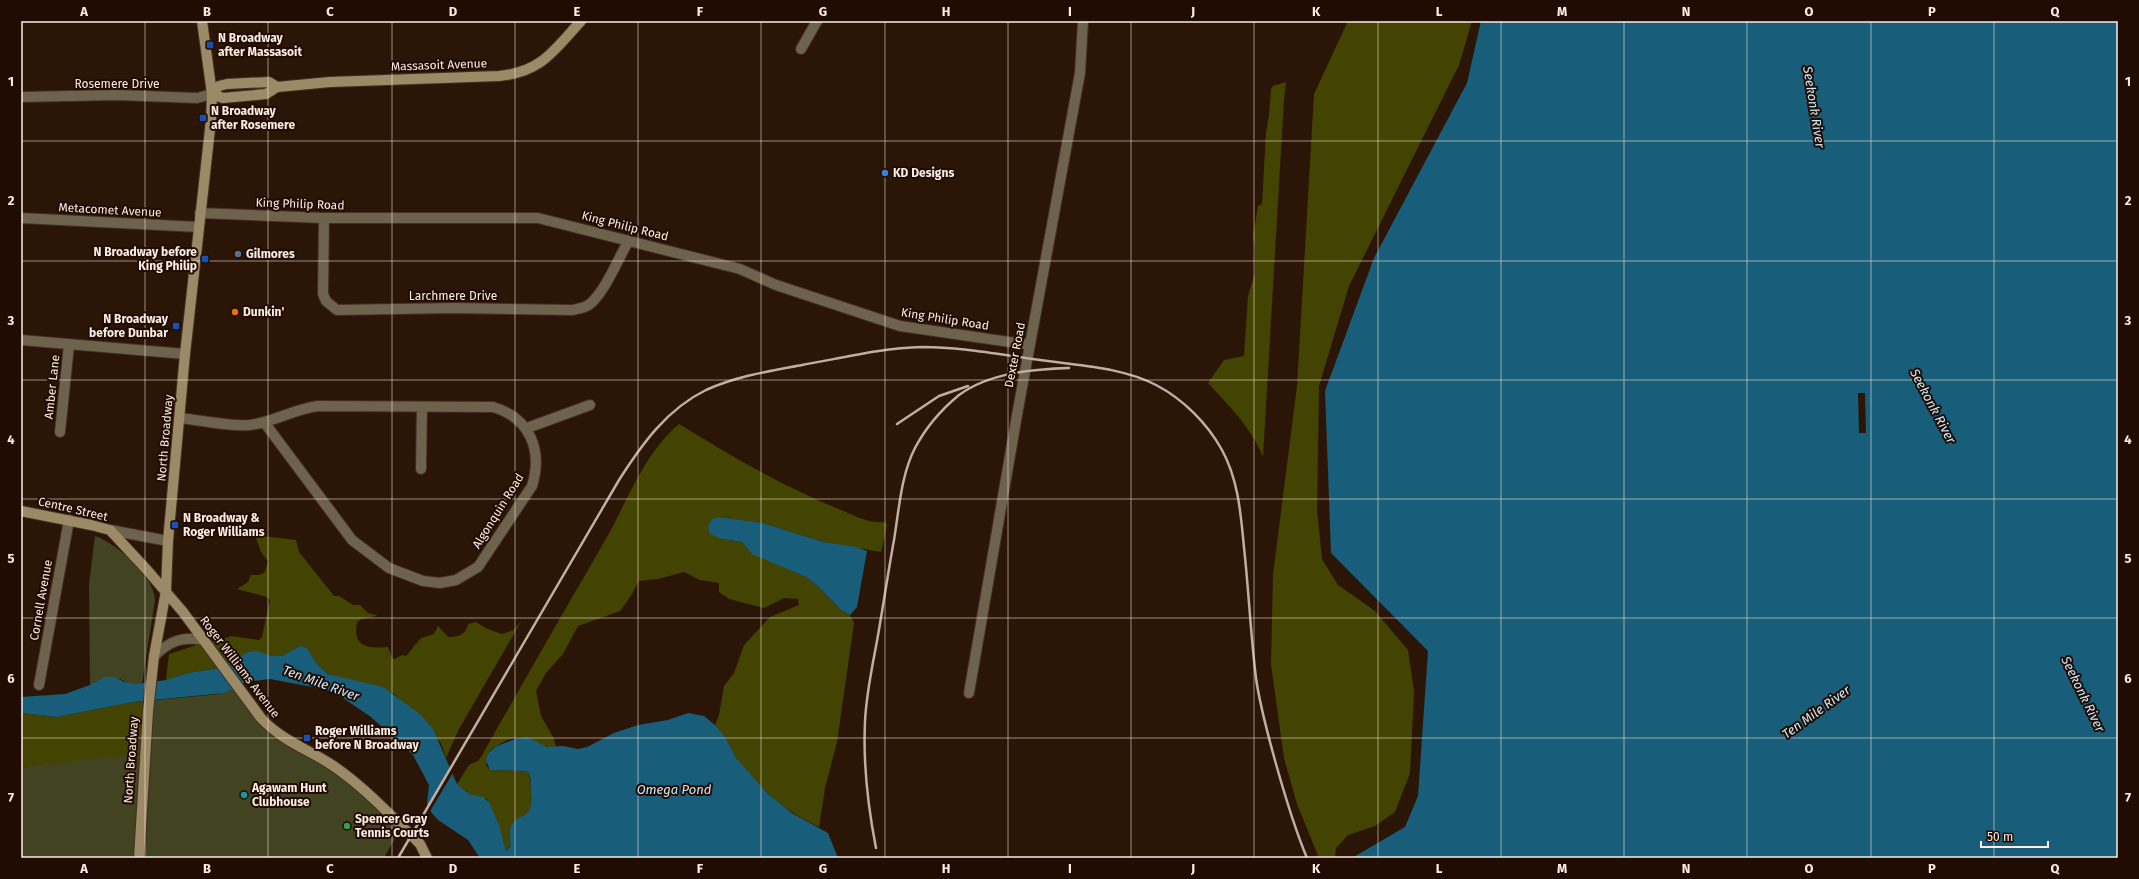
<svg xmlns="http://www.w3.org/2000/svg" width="2139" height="879" viewBox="0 0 2139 879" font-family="'Fira Sans',sans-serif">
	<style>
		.green { fill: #424320 }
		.forest { fill: #434401 }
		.water { fill: #185e7a }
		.pier { fill: #2b1507 }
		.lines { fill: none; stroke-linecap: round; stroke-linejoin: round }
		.minor-casing { stroke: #442f22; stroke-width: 12 }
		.tertiary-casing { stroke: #442f22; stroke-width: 12 }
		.secondary-casing { stroke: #442f22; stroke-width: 12 }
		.minor { stroke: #6d624c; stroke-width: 10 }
		.tertiary { stroke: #6d624c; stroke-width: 10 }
		.secondary { stroke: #9c8a66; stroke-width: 10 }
		.rail { stroke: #c0aea4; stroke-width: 2.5 }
		.grid { fill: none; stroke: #fdede4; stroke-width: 1; stroke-opacity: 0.55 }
		.transit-dot { fill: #1a4fb4; stroke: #200c02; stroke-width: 1.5 }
		.shop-dot { fill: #3f7fe0; stroke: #200c02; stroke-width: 1.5 }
		.service-dot { fill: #5c6f8a; stroke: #200c02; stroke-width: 1.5 }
		.food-dot { fill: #e8710a; stroke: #200c02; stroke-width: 1.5 }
		.culture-dot { fill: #0f9aa8; stroke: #200c02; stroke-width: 1.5 }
		.leisure-dot { fill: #2e9e5b; stroke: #200c02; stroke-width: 1.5 }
		.labels { text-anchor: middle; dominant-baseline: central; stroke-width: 4; stroke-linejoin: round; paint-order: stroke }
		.poi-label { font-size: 12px; font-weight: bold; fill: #fdede4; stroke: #200c02; text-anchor: start }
		.street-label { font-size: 12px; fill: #fdede4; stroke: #200c02 }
		.water-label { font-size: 13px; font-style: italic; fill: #c8ebfd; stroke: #200c02 }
		.neatline { fill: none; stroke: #fdede4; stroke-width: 1.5 }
		.grid-label { font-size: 13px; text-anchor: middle; font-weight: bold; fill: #fdede4 }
	</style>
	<rect width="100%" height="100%" fill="#2b1507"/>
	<path class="green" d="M95,536c21,7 60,41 60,64l-13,84h-11l-11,-5 -30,6 -1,-101z
		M239,686l40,46 47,26 76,67c-5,12 -12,21 -18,33h-363v-91l22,-3 104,-63 72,-7z"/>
	<path class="forest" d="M1348,21h124l-13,44 -110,221 -30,100 -2,124 5,49 16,26 37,26 33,39 6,42 -4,81 -15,39 -20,14 -27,9 -12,13 -1,10h-16l-22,-54 -13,-46 -13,-94 2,-89 24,-189 17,-292z
		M1286,82l-2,18 -21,357c-12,-30 -33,-50 -55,-74l16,-23 20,-4 4,-60 7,-23v-24l-2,-12 5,-31 4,-2 4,-71 3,-18 2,-26 2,-3z
		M679,424c52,32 105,63 162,86 14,6 29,14 44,12l2,3 -6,27 -58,-10 -60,-19 -44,-6 3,22 20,3 10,11 54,24 12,9 23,24 9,5 4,8 -17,119 -12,46 -6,39c-34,-16 -61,-38 -82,-68 -8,-11 -13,-23 -22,-34l4,-10 5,-29 10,-13 10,-28 26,-28 29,-12 -1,-6 -14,-1 -20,10 -35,-9 -10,-7v-9l-19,-3 -16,-8 -26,7 -19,2 -9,16 -10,14 -42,15 -15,28 -17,19 -10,18 5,25 12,21 3,10c-13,2 -22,-8 -33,-10 -11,-1 -28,9 -35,16l-2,12 4,5 34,1 4,1c3,6 2,12 3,19 3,34 -12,17 -21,37 -3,8 4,16 -4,23l-6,-24 -13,-28 -18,-5 -12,-10 12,-19 9,-4 3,-4c40,-71 80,-141 121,-211 24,-40 40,-91 77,-122z
		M255,535l41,5 3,12 35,44h5l14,9h7l8,8 9,2c-6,4 -12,1 -20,7 -5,25 11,27 31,25l4,11 3,1 7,-4 4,1 15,-18 13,-4 4,-8 10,11c10,0 18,-2 20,-13l8,-2c8,6 17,9 26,12l12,-4 8,-10 -63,109 -13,29 -5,-15 -48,-50 -65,-19 -11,-10 -10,-16 -7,-2 -18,10 -48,4 -15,8 -31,5 -22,7 3,-26 37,-12 3,3 4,-5h8l10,-4 28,4 3,-3 8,-37 -3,-3 -30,-8 11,-7 3,-7h8l6,-3 3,-11 -7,-9z
		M147,701l-12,53 -114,13v-54l36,4 76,-15z"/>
	<path class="water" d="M1481,21h633l4,2v835h-766l53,-31 13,-31 10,-145 -97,-98 -6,-162 49,-133 93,-175z
		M719,517l44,6 60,19 33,5 11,4 -10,56 -7,8 -9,-5 -23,-24 -12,-9 -54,-23 -10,-12 -20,-3 -12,-5 -2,-8 4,-7z
		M300,646l7,2 10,16 11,10 55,13 38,28 12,14 24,55 12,10 14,3 6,5 11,25 6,24 4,-4c1,-6 -2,-13 0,-19 7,-19 24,-3 21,-37 -1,-7 1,-13 -3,-19l-4,-1 -34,-1 -4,-9 2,-8 9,-7 21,-8 9,-1 20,10 16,-1 15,3 9,-2 27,-14 24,-8 30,-5 20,-7 16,3 11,9 10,12 11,21 32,36 24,19 36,20 10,25h-358l-12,-18 -30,-20 -7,-8 -4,-8 2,-19 -16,-30 -42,-38 -34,-23 -14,-5 -53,-10 -24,3 -22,11 -91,9 -76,15 -36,-4v-16l44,-3 25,-9 15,-8h9l11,5 12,2 29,-4 22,-7 31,-5 29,-16 9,-1 14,5h11z"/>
	<path class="pier" d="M1858,393h7l1,40h-7z
		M452,766l2,5 -25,42 -2,-4z"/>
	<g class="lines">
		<defs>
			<path id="minor" d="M801,49l16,-28
				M21,97l96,-2 80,3 15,-4
				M200,213l124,5h214l202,51 36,16 124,41 130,19
				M21,218l177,9
				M324,218l-1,76 3,7 11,9 118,-2 117,2c6,-1 13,-2 18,-6 16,-14 28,-45 39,-64
				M21,340l164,14
				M180,418c20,2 52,9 70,7 24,-3 44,-16 68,-19l175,1c37,11 50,43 39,79l-54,81 -22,13 -16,3 -17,-2 -34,-13 -37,-28 -88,-118
				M527,428l63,-23
				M60,432l9,-87
				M421,469l1,-62
				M39,685l30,-165
				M969,693l48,-278 63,-342 3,-52"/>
			<path id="tertiary" d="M110,530l58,11
				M154,656c16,-15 28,-20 50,-16"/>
			<path id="secondary" d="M277,87l-8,-5 -42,2 -8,2 -7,8 11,4 43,-4 11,-7 53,-5 169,-6c43,-4 55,-26 82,-55
				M21,511l70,14 19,5 37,40 36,42 78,106c21,23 47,31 71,47 30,20 55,47 81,72l7,7 7,14
				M139,858l9,-147 6,-55 12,-65 2,-50 17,-187 26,-234 1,-26 -10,-73"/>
		</defs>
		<use href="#minor" class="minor-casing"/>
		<use href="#tertiary" class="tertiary-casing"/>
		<use href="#secondary" class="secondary-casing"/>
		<use href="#minor" class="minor"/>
		<use href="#tertiary" class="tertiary"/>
		<use href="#secondary" class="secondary"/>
		<path class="rail" d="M897,424l42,-28 29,-10
			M876,848c-8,-41 -13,-84 -11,-126 1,-27 7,-54 12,-81 6,-34 11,-68 17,-101 5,-30 7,-65 21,-92 10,-19 27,-39 44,-53 30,-22 74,-26 110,-27
			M398,858l221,-378c23,-36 48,-71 87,-90 31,-14 64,-19 96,-25 40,-7 80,-17 120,-18 42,0 85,9 126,14 36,5 75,7 108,24 27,14 51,38 66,65 18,33 19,70 23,107 4,40 6,80 11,121 4,29 12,57 20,86 9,32 18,63 31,94"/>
	</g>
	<path class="grid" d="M145,21v837M268,21v837M392,21v837M515,21v837M638,21v837M761,21v837M885,21v837M1008,21v837M1131,21v837M1254,21v837M1378,21v837M1501,21v837M1624,21v837M1747,21v837M1871,21v837M1994,21v837M21,141h2097M21,261h2097M21,380h2097M21,499h2097M21,618h2097M21,738h2097"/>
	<g class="transit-dot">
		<rect x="206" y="41" width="8" height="8" rx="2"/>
		<rect x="199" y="114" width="8" height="8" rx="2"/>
		<rect x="201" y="255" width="8" height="8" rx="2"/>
		<rect x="172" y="322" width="8" height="8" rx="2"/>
		<rect x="171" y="521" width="8" height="8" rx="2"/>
		<rect x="303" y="734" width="8" height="8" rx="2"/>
	</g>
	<circle class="shop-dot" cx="885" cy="173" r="4"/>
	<circle class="service-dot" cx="238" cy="254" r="4"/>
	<circle class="food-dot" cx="235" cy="312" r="4"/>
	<circle class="culture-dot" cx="244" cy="795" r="4"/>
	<circle class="leisure-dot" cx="347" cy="826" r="4"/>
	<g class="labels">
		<g class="poi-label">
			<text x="218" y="38">N Broadway<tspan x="218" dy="14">after Massasoit</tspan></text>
			<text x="211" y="111">N Broadway<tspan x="211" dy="14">after Rosemere</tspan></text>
			<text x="893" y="173">KD Designs</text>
			<text x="197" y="252" text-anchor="end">N Broadway before<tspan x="197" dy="14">King Philip</tspan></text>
			<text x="246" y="254">Gilmores</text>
			<text x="243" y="312">Dunkin'</text>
			<text x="168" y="319" text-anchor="end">N Broadway<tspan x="168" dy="14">before Dunbar</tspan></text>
			<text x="183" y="518">N Broadway &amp;<tspan x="183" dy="14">Roger Williams</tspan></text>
			<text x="315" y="731">Roger Williams<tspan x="315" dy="14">before N Broadway</tspan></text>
			<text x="252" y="788">Agawam Hunt<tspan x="252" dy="14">Clubhouse</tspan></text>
			<text x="355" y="819">Spencer Gray<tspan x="355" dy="14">Tennis Courts</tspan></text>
		</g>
		<g class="street-label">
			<text transform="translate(439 65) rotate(-2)">Massasoit Avenue</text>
			<text x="117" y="84">Rosemere Drive</text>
			<text transform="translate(300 204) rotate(2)">King Philip Road</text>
			<text transform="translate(110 210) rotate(3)">Metacomet Avenue</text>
			<text transform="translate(625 226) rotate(14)">King Philip Road</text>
			<text x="453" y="296">Larchmere Drive</text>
			<text transform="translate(945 319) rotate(9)">King Philip Road</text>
			<text transform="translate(1015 355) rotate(-79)">Dexter Road</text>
			<text transform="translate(52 387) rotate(-84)">Amber Lane</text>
			<text transform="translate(165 438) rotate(-85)">North Broadway</text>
			<text transform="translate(73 509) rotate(13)">Centre Street</text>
			<text transform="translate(498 511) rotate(-58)">Algonquin Road</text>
			<text transform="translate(41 600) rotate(-80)">Cornell Avenue</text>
			<text transform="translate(240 667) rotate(53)">Roger Williams Avenue</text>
			<text transform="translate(131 760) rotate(-86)">North Broadway</text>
		</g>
		<g class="water-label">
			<text transform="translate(1814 107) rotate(81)">Seekonk River</text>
			<text transform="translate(1933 406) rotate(62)">Seekonk River</text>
			<text transform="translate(321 683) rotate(20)">Ten Mile River</text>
			<text transform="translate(2083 694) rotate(64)">Seekonk River</text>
			<text transform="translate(1816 712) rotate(-36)">Ten Mile River</text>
			<text x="674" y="789">Omega Pond</text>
		</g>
	</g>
	<rect width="2139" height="879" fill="none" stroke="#200c02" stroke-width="44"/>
	<path d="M1981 841v6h67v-6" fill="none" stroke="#fdede4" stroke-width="2"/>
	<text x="1987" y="841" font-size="12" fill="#fdede4" stroke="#200c02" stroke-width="3" paint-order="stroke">50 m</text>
	<rect x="22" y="22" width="2095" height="835" class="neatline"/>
	<g class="grid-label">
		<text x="84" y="16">A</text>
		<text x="207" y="16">B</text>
		<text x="330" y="16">C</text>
		<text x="453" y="16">D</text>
		<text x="577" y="16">E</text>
		<text x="700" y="16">F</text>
		<text x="823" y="16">G</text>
		<text x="946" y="16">H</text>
		<text x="1070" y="16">I</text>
		<text x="1193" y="16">J</text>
		<text x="1316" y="16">K</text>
		<text x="1439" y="16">L</text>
		<text x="1562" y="16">M</text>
		<text x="1686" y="16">N</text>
		<text x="1809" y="16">O</text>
		<text x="1932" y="16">P</text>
		<text x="2055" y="16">Q</text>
		<text x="11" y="86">1</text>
		<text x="2128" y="86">1</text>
		<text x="11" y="205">2</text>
		<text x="2128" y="205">2</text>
		<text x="11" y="325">3</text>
		<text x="2128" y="325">3</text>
		<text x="11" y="444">4</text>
		<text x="2128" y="444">4</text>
		<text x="11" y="563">5</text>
		<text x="2128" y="563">5</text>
		<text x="11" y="683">6</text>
		<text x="2128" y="683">6</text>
		<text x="11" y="802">7</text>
		<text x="2128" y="802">7</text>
		<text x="84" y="873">A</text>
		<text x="207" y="873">B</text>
		<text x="330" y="873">C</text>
		<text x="453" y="873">D</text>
		<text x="577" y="873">E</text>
		<text x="700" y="873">F</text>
		<text x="823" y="873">G</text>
		<text x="946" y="873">H</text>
		<text x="1070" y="873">I</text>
		<text x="1193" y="873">J</text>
		<text x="1316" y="873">K</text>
		<text x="1439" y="873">L</text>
		<text x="1562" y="873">M</text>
		<text x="1686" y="873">N</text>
		<text x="1809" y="873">O</text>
		<text x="1932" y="873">P</text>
		<text x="2055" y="873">Q</text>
	</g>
</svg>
